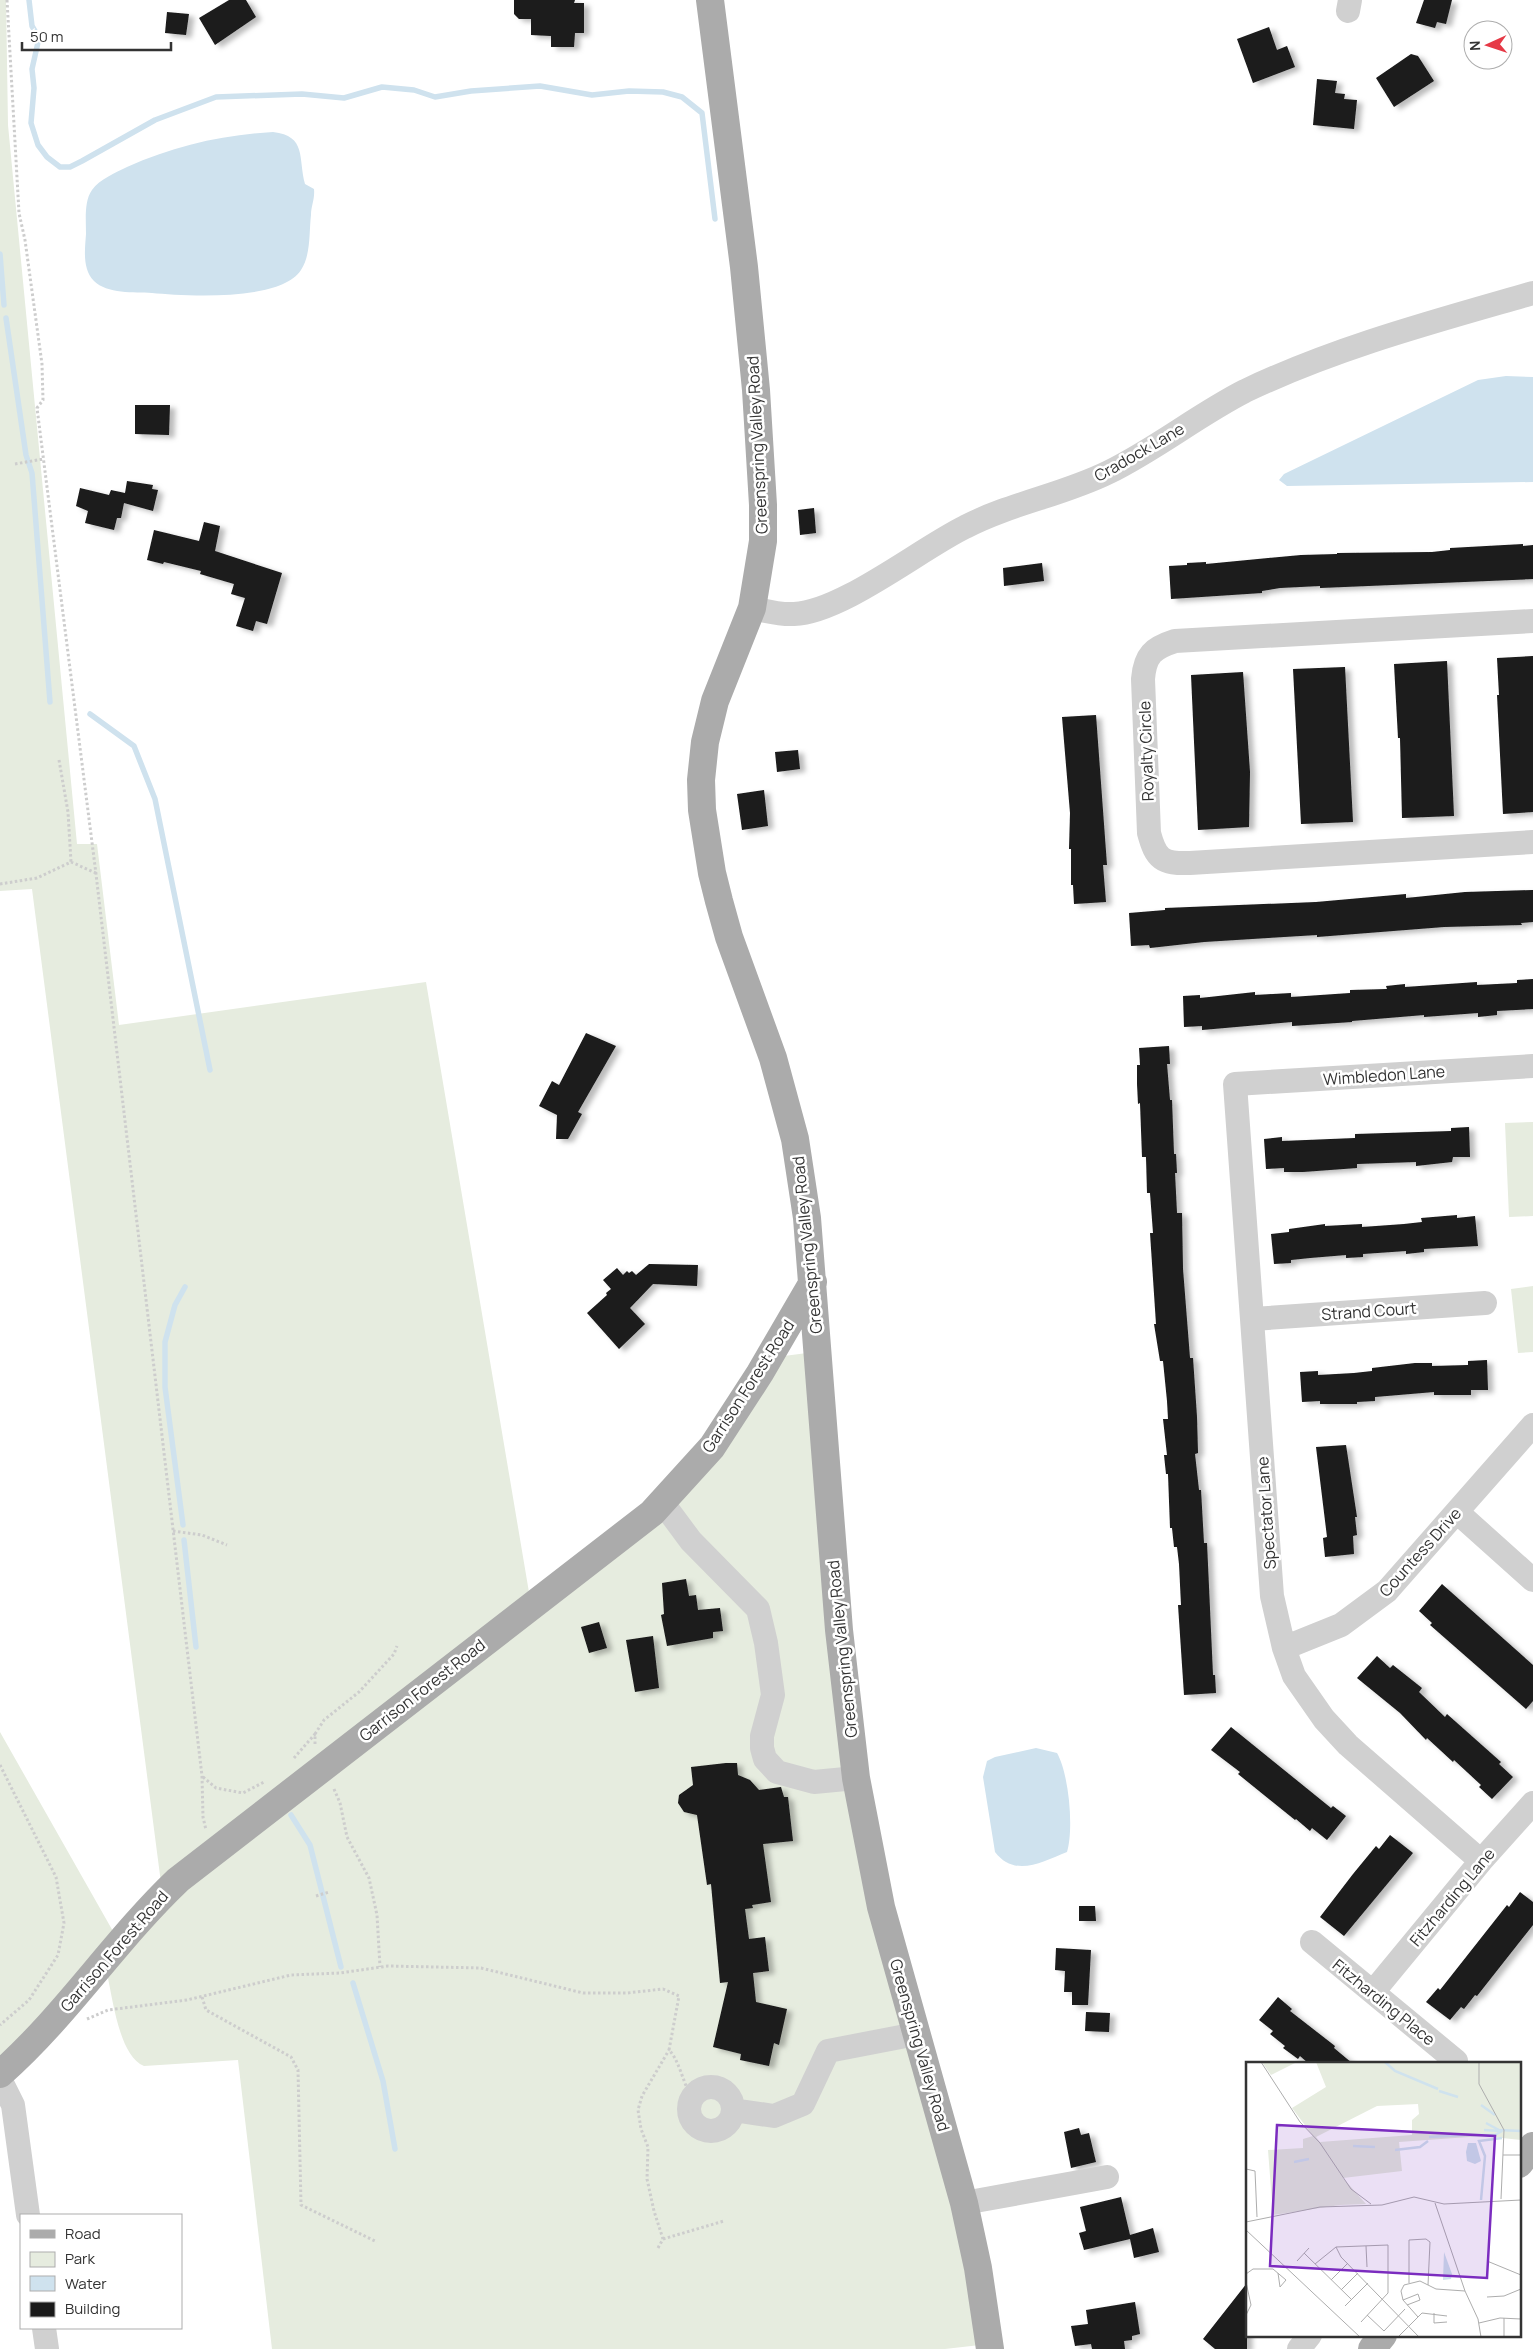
<svg xmlns="http://www.w3.org/2000/svg" width="1533" height="2349" viewBox="0 0 1533 2349" font-family="Manrope,sans-serif">
	<style>
		.green { fill: #e6ecdf }
		.water { fill: #cfe2ee }
		.lines { fill: none; stroke-linecap: round; stroke-linejoin: round }
		.stream { stroke: #cfe2ee; stroke-width: 5.5 }
		.building { fill: #1a1a1a; filter: url(#shadow) }
		.path { stroke: #cdcdcd; stroke-width: 3; stroke-dasharray: 2.5 2.5; stroke-linecap: butt }
		.minor { stroke: #d0d0d0; stroke-width: 24 }
		.major { stroke: #ababab; stroke-width: 28 }
		.labels { text-anchor: middle; dominant-baseline: central; stroke-width: 5; stroke-linejoin: round; paint-order: stroke }
		.street-label { font-size: 16px; fill: #333; stroke: #fff }
		.inset-river { fill: none; stroke: #cfe2ee; stroke-width: 2.5 }
		.inset-road { fill: none; stroke: #adadad; stroke-width: 1 }
		.view { fill: #7b2cbf; fill-opacity: 0.15; stroke: #7b2cbf; stroke-width: 2.5 }
		.inset-edge { fill: none; stroke: #333; stroke-width: 2.5 }
	</style>
	<defs>
		<filter id="shadow"><feDropShadow dx="5.5" dy="3" stdDeviation="2.5" flood-color="#0004"/></filter>
	</defs>
	<rect width="100%" height="100%" fill="#fff"/>
	<path class="green" d="M0,0h6l2,125 69,719h20l22,181 307,-43 107,634 62,-47 189,-213 23,-3 20,278 122,555 31,159 -35,4h-673l-34,-289 -94,6c-25,-10 -31,-67 -37,-92l-107,88v-330l114,201 47,-50 -129,-994 -32,2z
		M1533,1122v94l-24,1 -4,-94z
		M1533,1286v66l-15,1 -7,-64z"/>
	<path class="water" d="M273,132c34,4 25,26 32,52l9,5c1,10 -3,17 -3,26 -2,17 0,40 -10,55 -21,32 -116,26 -149,23 -18,-1 -45,1 -58,-12 -12,-12 -9,-32 -8,-47 0,-14 -2,-33 6,-44 8,-11 23,-17 35,-23 47,-21 95,-32 146,-35z
		M1506,376l27,1v105l-246,4 -8,-6 5,-6 194,-94z
		M1036,1748l21,5c12,21 17,76 10,99 -25,10 -52,26 -72,0l-12,-75 4,-16 8,-4z"/>
	<g class="lines">
		<path class="stream" d="M29,0l3,26 7,12 -7,31 2,19 -3,35 7,22 9,12 13,10h10l12,-6 73,-41 61,-23 86,-3 42,4 38,-11 32,3 21,7 36,-6 69,-5 52,9 37,-4 34,1 19,5 20,16 13,106
			M0,254l4,51
			M6,318l20,137 6,18 18,229
			M90,714l44,32 21,53 55,271
			M183,1525l-18,-138v-45l10,-37 10,-18
			M184,1540l12,107
			M291,1815l19,30 31,122
			M353,1983l30,98 12,68"/>
	</g>
	<path class="building" d="M229,0h17l10,17 -41,28 -16,-27z
		M514,0h61l-1,3h10v30h-9l-1,14h-23v-11l-20,-1v-16h-12l-5,-5z
		M1424,0h28l-6,24 -9,-2 -2,6 -19,-5z
		M167,12l22,2 -3,21 -21,-2z
		M1269,27l8,23 10,-4 8,21 -42,16 -16,-44z
		M1411,54l7,2 16,25 -40,26 -18,-29z
		M1317,79l20,2 -2,12 10,1 -1,5 13,1 -3,29 -41,-4z
		M135,405h35l-1,30 -34,-1z
		M127,481l26,4 -1,4 6,1 -5,21 -29,-8 -3,15h-4l-3,12 -29,-7 3,-12 -12,-5 4,-18 29,7 2,-5 14,3z
		M814,508l2,25 -16,2 -2,-25z
		M204,522l16,4 -5,25 67,22 -15,51 -11,-3 -3,10 -17,-5 9,-28 -14,-4 3,-10 -34,-10 1,-3 -37,-9 -1,2 -16,-4 7,-30 45,11z
		M1523,544v2l10,-1v34l-213,9v-2l-40,2 -18,3v2l-91,6 -2,-33 18,-1v-2l19,-1v2l95,-9 36,-1v-1l95,-1 18,-2v-2z
		M1042,563l2,18 -40,5 -1,-18z
		M1533,656v156l-30,2 -6,-119h2l-2,-37z
		M1447,661l7,155 -52,2 -2,-80h-2l-4,-74z
		M1345,667l8,155 -52,2 -8,-155z
		M1243,672l7,100 -1,55 -51,3 -7,-155z
		M1096,715l11,150h-4l3,37 -32,2 -1,-19h-2v-36h-2l1,-36 -8,-96z
		M798,750l2,19 -23,3 -2,-20z
		M764,790l4,36 -26,4 -5,-36z
		M1533,890v32l-12,1 1,2 -78,2 -127,10v-2l-113,7 -54,6 -1,-3 -18,1 -2,-33 36,-3v-2l151,-6 90,-8v4l59,-6z
		M1533,979v30l-36,2v4l-19,2v-4l-54,4v-2l-72,6v1l-60,4v-4l-90,8v-4l-18,1 -1,-31 17,-1v3l55,-6v3l36,-2v4l59,-4v-3l37,-1 -1,-3 19,-2v3l72,-5v3l40,-2v-3z
		M586,1033l30,13 -38,66 4,2 -14,25h-12l1,-24 -18,-9 13,-25 7,4z
		M1169,1046l1,18h-3l3,36h2l2,54h2l1,19h-2l2,40h5l1,56 7,89h3l4,59 1,36 -3,1 4,36h2l3,53h3l6,132h2l1,18 -32,2 -6,-90h3l-2,-41 -2,-17h-3l-2,-19h-2l-2,-54h-2l-2,-19h3l-4,-36h5l-1,-18 -4,-40h-3l-6,-37h2l-6,-91h3l-3,-40h-3l-1,-36h-4l-2,-54 -2,1 -1,-20v-19h3l-1,-17z
		M1469,1127l1,30h-17l-1,5 -36,4v-4l-59,2v4l-54,4h-19v-4l-18,1 -2,-30 18,-2v4l73,-3v-4l96,-3v-3z
		M1457,1215v3l18,-2 3,30 -54,3v3l-18,2v-3l-43,3v3l-17,1v-3l-36,3 -19,2v3l-17,1 -3,-30 18,-2v-3l36,-5v2l37,-2v3l42,-3 18,-2 -1,-4z
		M649,1264l49,1 -1,21 -44,-2 -23,24 15,16 -26,25 -32,-36 20,-18 -1,-2 5,-4 -8,-9 14,-12 6,7 4,-4 2,2 3,-2 4,4z
		M1487,1360l1,30h-17v5h-37v-3l-59,5v4l-18,1v2h-37v-3l-18,1 -2,-30 18,-1v4l36,-2 18,-2v-3l43,-5h17v3l36,-1v-4z
		M1346,1445l11,72h-2l2,18 -4,1 1,18 -29,3 -2,-19 4,-1 -11,-90z
		M686,1579l3,17 7,-1 2,15 22,-2 3,23 -10,1v6l-46,8 -6,-31 3,-1 -2,-31z
		M1442,1584l91,81v36l-7,8 -96,-84 2,-2 -13,-12z
		M599,1622l8,26 -18,5 -8,-26z
		M653,1636l6,52 -24,4 -9,-52z
		M1377,1656l13,12 3,-3 29,23 -3,4 26,25 2,-3 54,48 -2,2 14,13 -21,22 -13,-12 2,-2 -27,-25 -1,2 -26,-24 -1,2 -26,-27 -43,-35z
		M1231,1727l100,81 2,-2 13,10 -19,24 -15,-12 -2,3 -14,-12 -1,1 -57,-46 2,-2 -29,-22z
		M726,1763h11l1,12 12,5 9,10 22,-3 3,10h4l5,44 -30,3 8,58 -19,3 1,3 -8,1 4,30 16,-2 4,34 -16,2 3,29 31,7 -8,36 -5,-2 -5,23 -29,-6 1,-6 -28,-7 15,-65 -8,1 -9,-99 -4,1 -10,-70 -13,-3 -6,-9 1,-8 14,-10 -2,-18z
		M1390,1835l23,18 -69,83 -24,-19 33,-43 23,-28 3,3z
		M1520,1892l13,10v23l-56,71 -2,-1 -11,14 -3,-2 -11,13 -24,-18 12,-14 2,2 67,-85 2,2z
		M1079,1906h16l1,15h-17z
		M1056,1948l35,2 -3,55h-16v-13h-8l1,-21 -10,-1z
		M1278,1997l14,12 -2,2 45,35 -1,2 18,15h-44l-8,-7 -2,3 -15,-11 2,-2 -15,-12 3,-3 -14,-11z
		M1086,2012l24,1 -1,19 -24,-1z
		M1079,2128l2,7 8,-2 7,29 -25,6 -7,-36z
		M1121,2197l9,38 23,-7 6,24 -25,6 -4,-19 -46,11 -5,-17 7,-2 -6,-24z
		M1247,2283v66h-32l-12,-10z
		M1135,2302l5,32 -8,2v4l-8,1 1,8h-33l-1,-5 -16,2 -4,-20 17,-2 -2,-14z"/>
	<g class="lines">
		<path class="path" d="M7,0l12,213 6,27 17,124 1,36 -6,8 59,466 106,902 1,41 3,13
			M15,464l28,-5
			M59,760l9,52 3,50
			M0,884l37,-6 34,-16 25,11
			M173,1531l29,4 25,10
			M315,1744v-10l9,-14 35,-28 35,-38 3,-8
			M294,1758l21,-24
			M0,1765l56,112 8,46 -6,32 -29,45 -29,25
			M203,1777l13,11 27,5 21,-11
			M334,1789l6,14 7,34 22,41 8,37 3,52
			M316,1896l13,-4
			M202,1997l4,13 85,47 7,13 3,135 76,37
			M87,2019l21,-9 79,-10 104,-25 49,-2 48,-7 93,2 102,25h44l36,-4 16,7 -10,54c10,10 14,32 22,47
			M663,2239l61,-18
			M658,2248l5,-9 -9,-28 -7,-32 1,-32 -7,-18 -3,-19 4,-14 27,-46"/>
		<path class="minor" d="M1348,11l2,-11
			M752,608c14,3 28,7 42,6 48,-2 126,-65 171,-87 46,-24 98,-32 144,-55 47,-23 89,-57 136,-81 92,-44 191,-70 288,-98
			M1533,621l-358,20c-22,7 -30,14 -32,38l6,154c7,26 13,31 41,30l343,-21
			M1253,1319l232,-16
			M662,1502l29,39 67,68 8,34 7,52 -11,41v12l3,11 12,13 37,10 42,-4
			M1457,1512l76,68
			M1284,1648l57,-23 46,-34 146,-166
			M1481,1861l-133,-116 -24,-26 -30,-43 -10,-28 -12,-52 -37,-512 298,-18
			M1312,1942l144,119
			M1373,1992l108,-131 52,-58
			M0,2079l13,26 15,110
			M689 2109a22 22 0 1 1 44 0a22 22 0 1 1-44 0Z
			M733,2110l41,6 29,-12 25,-53 88,-17
			M964,2203l143,-26
			M44,2328l3,21
			M1299,2349l11,-14"/>
		<path class="major" d="M710,0l34,267 12,123 7,115v36l-11,67 -37,93 -10,41 -4,38 1,30 10,63 7,28 10,36 44,121 22,81 12,79 32,412 17,148 25,129 83,296 14,65 12,81
			M0,2074c66,-58 114,-133 178,-194l474,-367 60,-66 48,-74 53,-91
			M1519,2164l14,-18
			M1372,2349l11,-14"/>
	</g>
	<g class="labels">
		<g class="street-label">
			<text transform="translate(757 445) rotate(-93)">Greenspring Valley Road</text>
			<text transform="translate(1139 452) rotate(-30)">Cradock Lane</text>
			<text transform="translate(1146 751) rotate(-92)">Royalty Circle</text>
			<text transform="translate(1384 1075) rotate(-4)">Wimbledon Lane</text>
			<text transform="translate(807 1245) rotate(-96)">Greenspring Valley Road</text>
			<text transform="translate(1369 1311) rotate(-4)">Strand Court</text>
			<text transform="translate(748 1386) rotate(-57)">Garrison Forest Road</text>
			<text transform="translate(1266 1513) rotate(-94)">Spectator Lane</text>
			<text transform="translate(1420 1552) rotate(-48)">Countess Drive</text>
			<text transform="translate(842 1649) rotate(-96)">Greenspring Valley Road</text>
			<text transform="translate(422 1690) rotate(-38)">Garrison Forest Road</text>
			<text transform="translate(1452 1897) rotate(-50)">Fitzharding Lane</text>
			<text transform="translate(114 1951) rotate(-49)">Garrison Forest Road</text>
			<text transform="translate(1384 2002) rotate(39)">Fitzharding Place</text>
			<text transform="translate(920 2045) rotate(74)">Greenspring Valley Road</text>
		</g>
	</g>
	<g transform="translate(1246 2062)">
		<rect width="275" height="275" fill="#fff"/>
		<path d="M16,0h35l-26,13zM70,0h205v78l-38,-4 -84,6 3,29 -59,7 23,26 -26,1 -67,10 -5,-65 35,-2v-9l10,-3 -21,-28 34,-21zM172,42l1,10 -7,6v15l-92,7 -4,-5 61,-31z" fill="#e6ecdf" fill-rule="evenodd"/>
		<path d="M230,81l5,18 -6,3 -8,-3 -1,-9 2,-9zM198,190l8,22 -1,5 -8,1z" fill="#cfe2ee"/>
		<path class="inset-river" d="M139,0l10,9 43,18M193,29l19,6M235,43l14,10M240,61l13,7 22,1M238,68l16,1M220,73h29l7,-4M183,75l36,-2M107,84l22,1M149,88l25,-3 8,-6M48,100l15,-3M235,138l4,-44 -6,-15 23,-3"/>
		<path class="inset-road" d="M15,0l39,60 20,21 31,46 20,15M233,0v22l25,46 -3,69M257,93h18M0,107l9,2 2,46M189,141l30,88 13,28 3,18M0,160l74,-15 62,-2 32,-8 30,7 77,-4M0,168l114,107M120,184l1,21M90,185l5,10 78,80M58,191l47,46M51,199l12,-13M241,199l34,14M69,202l21,-17 52,-2v48l-27,29M0,212l7,-5h20l13,11 -6,7 -2,-14M85,218l17,-17M0,220l5,23 -5,10M163,221v-43l17,-1 4,3 -2,43M95,228l17,-17M241,235l17,-1 17,-7M157,238l15,-6 2,6 -13,5M99,244l23,-23M188,251v10l13,-1M121,253l17,16 21,-22M172,255l-15,-17 -2,-9 3,-6 16,-4 16,8 29,2M233,261l21,-5 21,1M152,275l24,-24 25,3M258,275v-19"/>
		<path class="view" d="M31,63l218,11 -8,142 -217,-12z"/>
		<rect width="275" height="275" class="inset-edge"/>
	</g>
	<rect x="20" y="2214" width="162" height="115" fill="#ffffff" stroke="#adadad"/>
	<rect x="30" y="2230" width="25" height="8" fill="#ababab" stroke="#adadad"/>
	<text x="65" y="2239" font-size="15" fill="#333333">Road</text>
	<rect x="30" y="2252" width="25" height="15" fill="#e6ecdf" stroke="#adadad"/>
	<text x="65" y="2264" font-size="15" fill="#333333">Park</text>
	<rect x="30" y="2276" width="25" height="15" fill="#cfe2ee" stroke="#adadad"/>
	<text x="65" y="2289" font-size="15" fill="#333333">Water</text>
	<rect x="30" y="2302" width="25" height="15" fill="#1a1a1a" stroke="#adadad"/>
	<text x="65" y="2314" font-size="15" fill="#333333">Building</text>
	<g transform="translate(1488 45) rotate(267)"><circle r="24" fill="#ffffff" stroke="#adadad"/>
	<path d="M0-4L9 19L0 12L-9 19Z" fill="#e63946"/>
	<text y="-8" font-size="14" font-weight="bold" text-anchor="middle" fill="#333333">N</text>
	</g>
	<path d="M22 42v8h149v-8" fill="none" stroke="#333333" stroke-width="2.5"/>
	<text x="30" y="42" font-size="15" fill="#333333" stroke="#ffffff" stroke-width="4" paint-order="stroke">50 m</text>
</svg>
